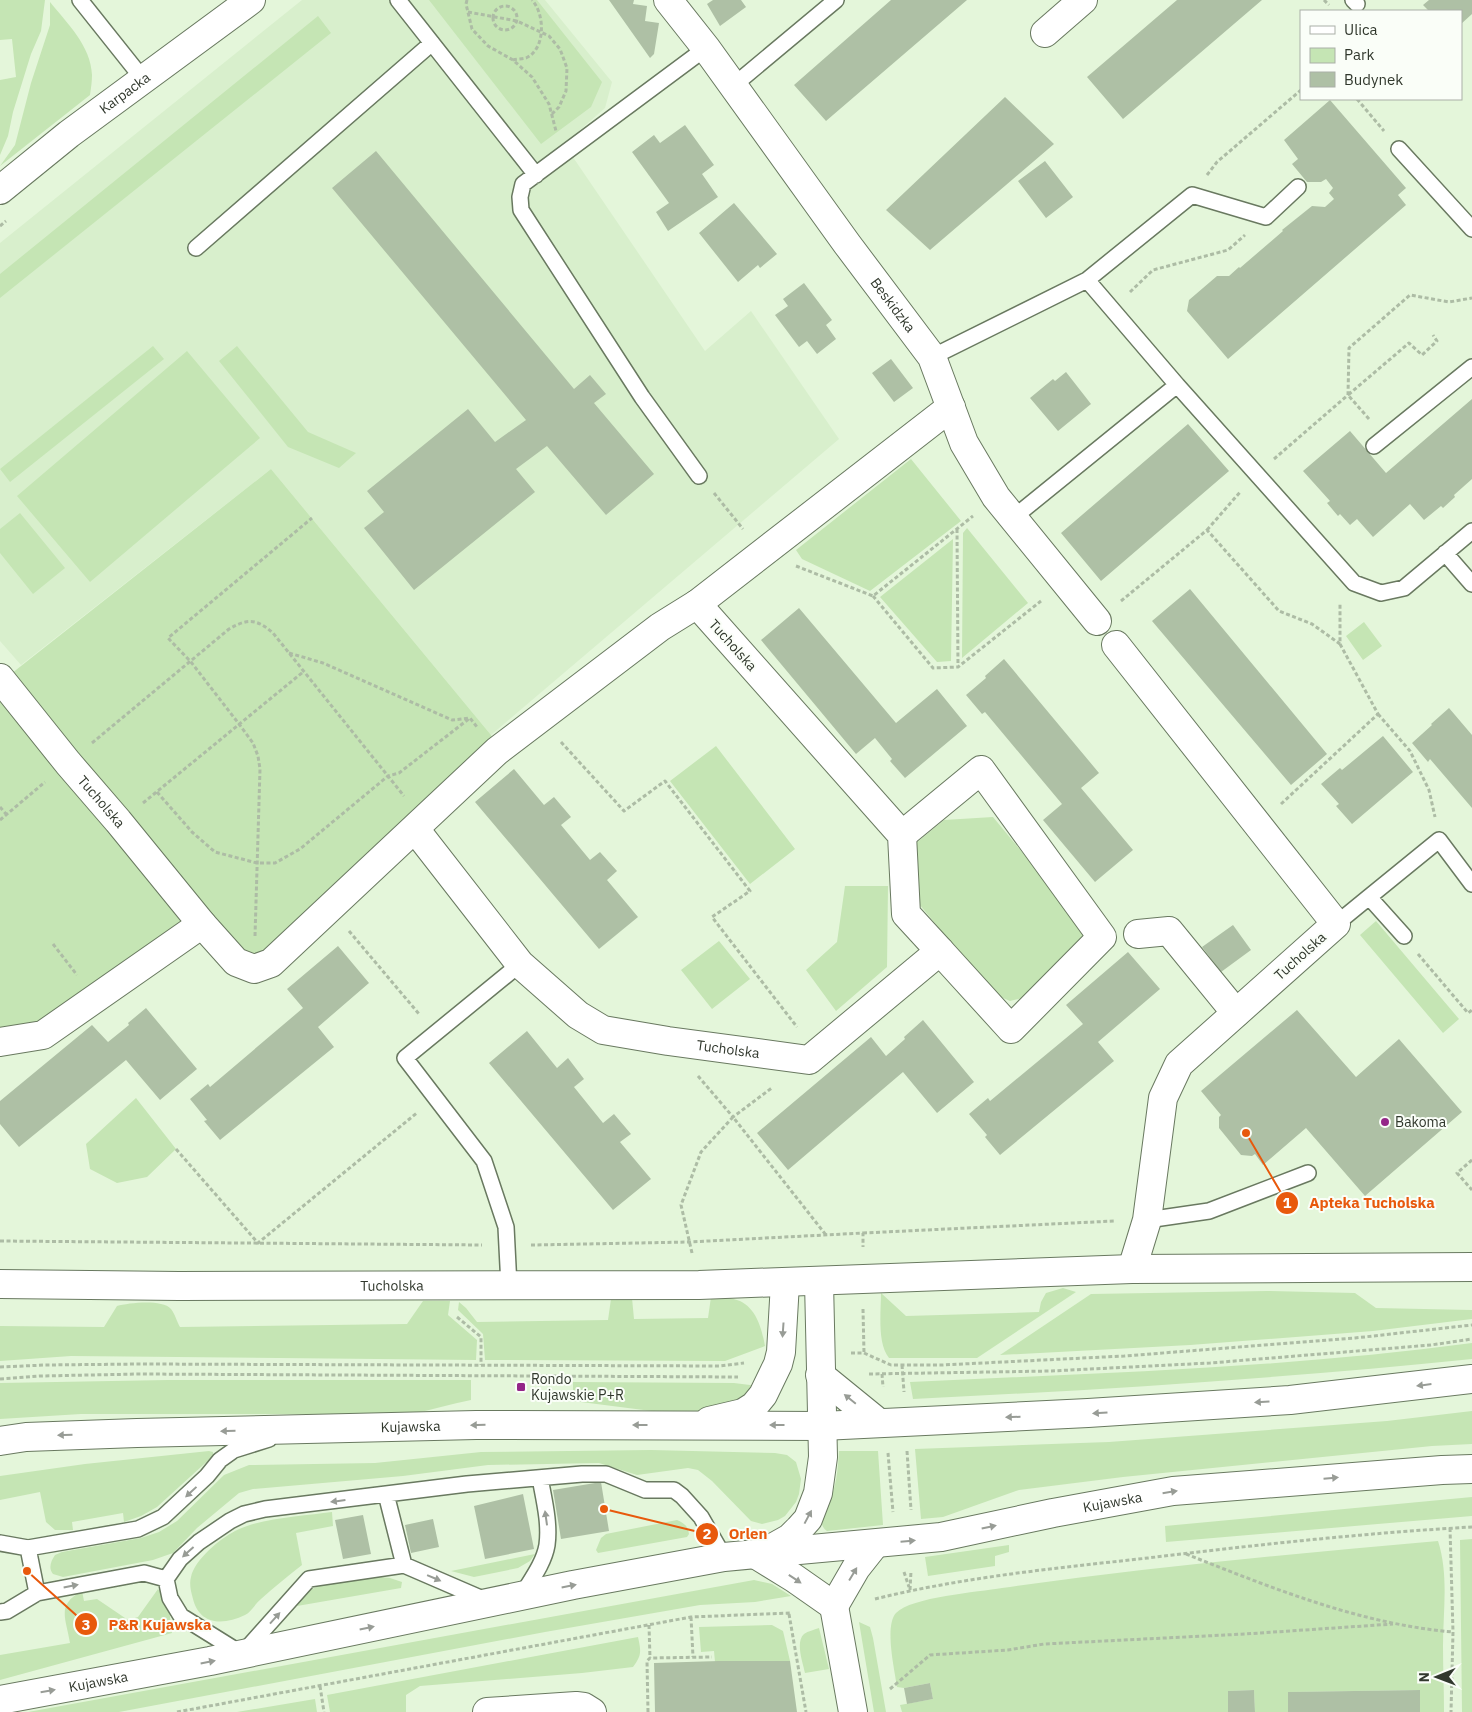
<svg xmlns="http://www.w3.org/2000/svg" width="1472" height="1712" viewBox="0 0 1472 1712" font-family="'IBM Plex Sans',sans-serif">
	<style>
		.built { fill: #d8efcc }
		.green { fill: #c5e5b4 }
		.building { fill: #aec0a5 }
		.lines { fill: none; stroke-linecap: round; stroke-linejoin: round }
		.service-casing { stroke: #697960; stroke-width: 18 }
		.minor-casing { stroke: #697960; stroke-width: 30 }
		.secondary-casing { stroke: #697960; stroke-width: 30 }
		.path { stroke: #adbca5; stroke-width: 3; stroke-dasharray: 4 2.5; stroke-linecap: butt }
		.service { stroke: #fff; stroke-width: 15 }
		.minor { stroke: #fff; stroke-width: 28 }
		.secondary { stroke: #fff; stroke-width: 28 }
		.oneway { fill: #989c96 }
		.poi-dot { fill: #942688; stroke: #fafef8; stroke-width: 2 }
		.labels { text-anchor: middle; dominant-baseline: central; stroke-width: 4; stroke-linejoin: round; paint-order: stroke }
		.street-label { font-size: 14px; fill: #31382d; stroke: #fafef8 }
		.poi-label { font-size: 14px; fill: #31382d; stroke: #fafef8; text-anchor: start }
		.leader { fill: none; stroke: #e8590c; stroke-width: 2 }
		.callout-dot { fill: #e8590c; stroke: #fafef8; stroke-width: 2 }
		.mark-label { font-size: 15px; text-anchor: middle; font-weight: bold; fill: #fff }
		.callout-label { font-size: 15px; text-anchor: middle; font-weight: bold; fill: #e8590c; stroke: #fafef8; stroke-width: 4; stroke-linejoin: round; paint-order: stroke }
	</style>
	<rect width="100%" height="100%" fill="#e4f6da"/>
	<path class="built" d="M302,0h243l67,82 -7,26 -41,36 141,207 46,-40 88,128 -348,296 -220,-266 -250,196 -21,-24v-398z"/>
	<path class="green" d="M0,0h45l-4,31 -10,23 -18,58 -5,24 -8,19v-75l16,-3 -4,-38 -12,1z
		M429,0h108l65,82 -11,25 -50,37z
		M50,2c17,21 41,44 42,73 0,6 -1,13 -2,20l-90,71 15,-21 16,-62 19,-58z
		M318,16l13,17 -331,265v-24z
		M153,346l11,13 -154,123 -10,-13z
		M237,346l71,86 48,21 -17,15 -51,-21 -69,-86z
		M187,351l73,87 -170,144 -73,-86z
		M911,459l50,62 -91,70 -68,-32 -6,-9z
		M271,469l220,266 6,16 -243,218 -53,-44 -158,110 -43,7v-364l2,3z
		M20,513l45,55 -32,26 -33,-41v-24z
		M967,528l61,75 -66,55 1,-125z
		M953,539l-2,122 -14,1 -57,-65z
		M1364,622l18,24 -19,14 -17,-24z
		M716,746l79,103 -45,35 -80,-103z
		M993,817l91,110v20l-57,50 -17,4 -16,-7 -75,-90 -4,-60 29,-24z
		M845,886h43l-1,81 -51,44 -30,-41 31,-28z
		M1376,921l83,98 -16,14 -83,-98z
		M719,941l31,38 -38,30 -31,-39z
		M136,1098l40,51 -29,28 -30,6 -27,-14 -4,-25z
		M1063,1288l13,4 -99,66h-88c-12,-15 -8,-46 -8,-65l25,23 133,-4 2,-10 5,-9z
		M1267,1291l88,2 21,15 96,2v9l-99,12 -183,14 -190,10 91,-61z
		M724,1296c5,2 11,3 16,5 17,8 22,29 25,45l-40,15 -240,-1 -2,-26 -25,-24 1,-8 7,6 11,14 131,-2 3,-21 21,-1 2,21 74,-1 3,-21z
		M423,1301h27l-2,14 29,25 -1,20 -405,-4 -71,5v-35l104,1 13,-21c12,-3 45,-7 54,3 4,5 6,13 9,18l227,-3z
		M1472,1343v16c-186,19 -372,31 -559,40l-3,-17c188,-9 376,-14 562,-39z
		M168,1380h303v20c-20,4 -40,10 -60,14h-330l-81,5v-36z
		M573,1382l161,1 24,3 -27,24 -56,4 -102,-13z
		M1472,1411v33l-40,2 -309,31 -104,13 -76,27 -22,2 -6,-70 194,-7 278,-21z
		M651,1450l124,3 12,2 9,7 5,17 -2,15 -3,8 -11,14 -7,4 -16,4 -11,-3 -39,-40 -14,-11 -10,-2 -51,7 -38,-12 -111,2 -85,11 -150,13 -14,4 -42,35 -24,25 -20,7 -90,17 -10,-3c-5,-6 -2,-13 2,-19l7,-3 79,-14 18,-6 18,-11 47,-46 25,-10 126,-2 106,-11z
		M209,1451l4,1v4l-56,51 -16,9 -17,6 -1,-9 -51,9 1,8h-18l-9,-8 -6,-30 -40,8v-24l85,-12z
		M839,1451h39l5,74 -56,6c-3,-2 -5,-5 -6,-10 0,-8 9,-18 11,-26 5,-14 6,-29 7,-44z
		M1472,1497v19l-306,26 -1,-16z
		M332,1512l1,14 -37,7 6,32c-14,11 -28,22 -41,34 -6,5 -10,13 -16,16 -21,10 -45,11 -52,-16 -2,-7 -4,-15 -2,-22 4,-18 29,-38 44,-46 25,-13 69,-15 97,-19z
		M677,1520c7,3 11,6 12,14l-2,3 -89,16 -2,-3 5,-12 5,-4z
		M1472,1539v173h-10l-2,-172z
		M1438,1541c11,34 5,70 5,105 0,22 1,44 1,66h-24l-1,-22 -131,2v20h-33l-1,-22 -26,1v21h-326l-2,-7 33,-6 -3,-16 -26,5 -7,-1c-2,-16 -13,-61 -1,-74 15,-16 83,-21 106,-25 145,-21 291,-34 436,-47z
		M1009,1545v7l-14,4v10l-67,10 -3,-19z
		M535,1554l-5,7 -12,7 -24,5 -20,4 -23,-6z
		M371,1576l19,2 12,4 -1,6 -104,18c2,-3 4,-8 6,-10 14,-15 49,-17 68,-20z
		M754,1580l18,4 19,12 -36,6 -55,3 -155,27 -426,80h-91z
		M158,1589c12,11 12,28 14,44l-172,47v-25l70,-12c-4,-25 -14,-38 12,-52l2,10 13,-2 31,21 10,-3z
		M859,1622l11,5 3,11 13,74h-12z
		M772,1625l11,6 7,30 -75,1 -1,-11 -13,1 -2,-25z
		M819,1628l10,41 -24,4c-2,-10 -10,-31 -1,-39 4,-3 10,-4 15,-6z
		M638,1637c3,14 4,18 -5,30l-51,6 -162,13 -14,9v17h-76l-3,-17z
		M315,1699l2,13h-80z"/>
	<path class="building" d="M609,0h25l-1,4 14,2 -2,15 14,2 -5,31 -4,4z
		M713,0h28l5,7 -26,19 -13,-22z
		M891,0h76l-141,121 -32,-36z
		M1177,0h85l-139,119 -36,-42z
		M1429,0h43v14l-11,10v-13h-32l-6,-6z
		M1005,97l49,47 -124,106 -44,-40z
		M1330,100l76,88 -8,7 8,10 -178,154 -41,-48 2,-11 28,-24h12l10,-9 1,1 43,-37 -1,-1 30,-24 13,1 9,-8 -5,-6 4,-5 -7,-9 -5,3h-14l-15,-18 6,-5 -14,-19z
		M685,125l29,40 -12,9 16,23 -50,34 -12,-19 13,-9 -37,-51 22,-17 6,8z
		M376,151l198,238 16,-14 16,19 -12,9 60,71 -48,41 -59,-69 -31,23 19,23 -121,98 -50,-62 20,-16 -17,-21 101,-82 27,33 31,-22 -194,-232z
		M1045,161l28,36 -27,21 -28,-37z
		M734,203l43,51 -17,14 -2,-3 -20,17 -39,-49z
		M804,283l28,37 -6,5 10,14 -19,15 -10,-13 -8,6 -24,-32 13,-9 -5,-7z
		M891,359l22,29 -19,14 -22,-29z
		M1066,372l25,32 -33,27 -28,-33 23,-19 2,2z
		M1472,399v80l-18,16 1,2 -12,11 -2,-2 -17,14 -14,-16 -37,33 -16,-18 -7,6 -10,-11 -2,2 -11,-13 3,-2 -27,-30 47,-40 36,42z
		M1188,424l41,47 -128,110 -40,-48z
		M1190,589l137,165 -36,31 -139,-164z
		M799,608l97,115 41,-34 30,37 -62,52 -15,-17 2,-2 -17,-21 -19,16 -95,-114z
		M1004,659l95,114 -18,15 52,62 -38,32 -52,-62 19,-16 -77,-92 -3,2 -16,-19 20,-17 -1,-2z
		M1449,708l23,27v73l-42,-49 -2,3 -16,-19 20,-18 -1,-1z
		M1383,736l30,36 -61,52 -16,-18 3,-2 -18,-20 19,-16 2,2z
		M514,769l30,36 10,-8 17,20 -10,8 29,35 10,-8 17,19 -10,9 31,37 -39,32 -124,-147z
		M1233,925l18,25 -30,22 -19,-25z
		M338,946l31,37 -51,44 16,20 -114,93 -16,-19 3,-1 -17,-21 18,-15 2,3 93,-79 -16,-19z
		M1128,952l32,37 -62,53 16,19 -114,94 -15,-18 2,-2 -18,-21 19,-16 2,3 93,-77 -17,-19z
		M146,1008l51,61 -37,31 -34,-40 -107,87 -19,-23v-23l92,-76 16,17 21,-17 -1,-2z
		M1297,1010l59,67 43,-38 63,73 -97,84 -59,-68 -43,37 -8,-11 -3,2 -11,-1 -22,-27v-11l2,-2 -20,-24z
		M923,1020l51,62 -37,31 -34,-41 -115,98 -31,-37 114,-96 15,19 19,-17 -1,-2z
		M527,1031l30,37 11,-10 16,21 -10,8 29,36 11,-9 17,20 -11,8 31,37 -38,31 -124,-147z
		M601,1482l8,49 -48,8 -8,-49z
		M523,1494l11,55 -49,10 -11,-53z
		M363,1515l8,39 -28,5 -8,-39z
		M433,1519l6,28 -28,6 -6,-28z
		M719,1661h71l7,51h-142l-1,-49z
		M930,1683l3,16 -26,5 -3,-16z
		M1254,1690l1,22h-27v-21z
		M1420,1690v22h-132v-20z"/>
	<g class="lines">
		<defs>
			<path id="service" d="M80,0l63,79
				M398,0l138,175
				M1353,0l4,4
				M733,86l103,-86
				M1399,149l73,80
				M196,248l236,-205
				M932,357l155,-77 105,-85 74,22 32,-30
				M1177,385l177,198 27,10 23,-5 68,-57
				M1374,446l98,-79
				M699,476l-57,-79 -121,-187 -1,-13 3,-13 183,-136
				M1013,518l164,-133 -90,-105
				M1445,553l27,31
				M1369,897l70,-57 33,44
				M1336,924l33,-27 35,39
				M1147,1220l62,-9 99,-38
				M509,1286l-3,-59 -22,-66 -79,-103 115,-94
				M386,1494l18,71
				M0,1543l28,5
				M166,1579l-22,-6 -107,20 -9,-45 110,-19 25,-12 44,-41 13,-16 14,-10 35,-11
				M522,1595c9,-15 22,-32 25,-50 3,-22 -3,-45 -7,-67
				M485,1600l-81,-35 -95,14 -67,75 -61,-38 -11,-18 -4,-19 14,-20 19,-17 31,-21 14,-7 21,-5 202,-25 115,-10h24l39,16h29l8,6 19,21 23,40
				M0,1612l7,-1 30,-18"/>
			<g id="minor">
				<path id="s1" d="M668,0l38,48 141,196 85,113 32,86 32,54 101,124"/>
				<path d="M1045,33l38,-33"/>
				<path id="s2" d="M0,190l69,-56 182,-134"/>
				<path d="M1116,645l220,279 -157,140 -16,34 -16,122 -15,49"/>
				<path id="s3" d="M0,678l68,85 50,58 84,103 34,38 18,7 17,-6 226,-212 163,-124 37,-23 254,-197"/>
				<path id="s4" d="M415,829l105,135 58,51 25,15 65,11 141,19 131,-109 -34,-37 -4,-79 -205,-231"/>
				<path d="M902,835l79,-65 121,167 -91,92 -71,-78"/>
				<path d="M1138,934l31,-3 67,82"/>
				<path d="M0,1042l43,-7 159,-111"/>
				<path id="s5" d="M0,1284l179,2 520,-1 433,-16 340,-2"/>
				<path d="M820,1375l59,48"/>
				<path d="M709,1421l34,-8 11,-7 9,-11 15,-31 3,-12 4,-69"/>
				<path d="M755,1554l39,24 40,28"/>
				<path d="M757,1554l17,-7 16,-9 9,-9 9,-10 10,-26 5,-36 -4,-175"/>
				<path d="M834,1606l19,106"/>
				<path d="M834,1606l22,-38 19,-24"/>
				<path d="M487,1712l89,-6 8,1 8,5"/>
			</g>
			<g id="secondary">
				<path id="s6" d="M0,1441l26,-4 111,-4 339,-8 346,1 266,-13 202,-13 182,-21"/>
				<path id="s7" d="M0,1700l210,-39 363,-76 151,-28 217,-20 112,-24 120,-22 269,-21 30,-1"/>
			</g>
		</defs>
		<use href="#service" class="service-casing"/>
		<use href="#minor" class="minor-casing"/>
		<use href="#secondary" class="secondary-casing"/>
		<path class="path" d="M467,0l-1,4 6,25 16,17 25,14 19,17 17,27 7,27
			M1324,0l5,5
			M493 18a12 12 0 1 1 24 0a12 12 0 1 1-24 0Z
			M468,12l49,9 32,15 11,13 7,19 -1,23 -7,16 -7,7
			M513,60c4,-1 9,-1 13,-2 20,-9 19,-44 6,-58
			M1357,99l27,32
			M1207,175l10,-13 84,-72
			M0,226l6,-5
			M1130,292l23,-22 75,-20 17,-15
			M1369,419l-21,-24 61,-52 13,12 15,-14 -4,-6
			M1274,459l74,-64 1,-47 61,-53 39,7 23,-4
			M714,493l29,36
			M957,529l1,138
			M1207,530l34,-39
			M796,566l77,30 100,-80
			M873,596l60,72 25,-1 83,-66
			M1121,601l86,-71 72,81 33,13 28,20v-41
			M289,653l34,10 129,57 18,-2 7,9
			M1378,714l32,37 19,39 6,27
			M561,742l63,69 41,-30 85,110 -38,26 85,110
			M92,743l137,-114c19,-11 28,-10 44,4l131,163
			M157,792l35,40 23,20 42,11h18l25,-14 88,-73 11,-3 71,-55
			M143,803l160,-131
			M1281,804l97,-90 -38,-70
			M0,807l7,8
			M0,820l45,-38
			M349,931l70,83
			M255,936l5,-167 -2,-13 -5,-13 -14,-19 -48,-62 -23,-24 144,-120
			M53,944l24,31
			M1418,954l50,59 4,-3
			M698,1076l35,41 40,-30
			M176,1149l82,94 160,-131
			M1472,1160l-15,13 15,17
			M863,1233l252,-12
			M0,1241l482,4
			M531,1245l158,-3 174,-9v14
			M692,1253l-11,-48 20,-53 32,-35 93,118
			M863,1309l1,44
			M457,1317l24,20v28
			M851,1353h13l27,12h51l182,-9 231,-18 117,-13
			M902,1365l2,27
			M0,1367l45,-2 95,-1 579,2 25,-3
			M869,1374l182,-3 159,-8 221,-18 41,-6
			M882,1374l1,13
			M0,1379l40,-3 100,-2 598,3
			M907,1451l4,59
			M888,1453l5,59
			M1450,1528l3,104 -2,80
			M1186,1554c86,34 174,70 267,78
			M904,1572l5,15
			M910,1590l1,-19
			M875,1599c89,-22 182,-31 273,-41 107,-13 216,-25 324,-31
			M789,1614l17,98
			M691,1617l2,40
			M649,1625l1,33
			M320,1686l4,26
			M890,1689l40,-34 78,-5 36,-6 201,-10 148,-10
			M177,1712l514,-95 99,-4
			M648,1712l-1,-51 3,-3 62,-1"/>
		<use href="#service" class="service"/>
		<use href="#minor" class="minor"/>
		<use href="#secondary" class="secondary"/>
	</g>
	<defs><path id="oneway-solid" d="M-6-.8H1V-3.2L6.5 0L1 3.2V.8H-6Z" transform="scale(1.25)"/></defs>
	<g class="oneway">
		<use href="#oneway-solid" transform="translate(783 1330) rotate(94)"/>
		<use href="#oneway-solid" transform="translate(1424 1385) rotate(173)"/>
		<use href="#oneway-solid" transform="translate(850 1399) rotate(-141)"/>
		<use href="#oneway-solid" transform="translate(1262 1402) rotate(176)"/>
		<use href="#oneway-solid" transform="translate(1100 1413) rotate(176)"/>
		<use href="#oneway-solid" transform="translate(1013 1417) rotate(178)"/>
		<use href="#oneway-solid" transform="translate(478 1425) rotate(179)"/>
		<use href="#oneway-solid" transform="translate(640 1425) rotate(-180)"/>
		<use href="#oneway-solid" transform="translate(777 1425) rotate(-180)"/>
		<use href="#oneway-solid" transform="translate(228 1431) rotate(179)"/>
		<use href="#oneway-solid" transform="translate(65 1435) rotate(178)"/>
		<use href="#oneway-solid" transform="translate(1331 1478) rotate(-5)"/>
		<use href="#oneway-solid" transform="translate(191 1492) rotate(137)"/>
		<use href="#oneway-solid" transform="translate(1170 1492) rotate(-9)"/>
		<use href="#oneway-solid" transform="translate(338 1501) rotate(173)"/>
		<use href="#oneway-solid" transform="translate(808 1517) rotate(-62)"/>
		<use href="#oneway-solid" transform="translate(546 1518) rotate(-98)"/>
		<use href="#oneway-solid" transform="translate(989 1527) rotate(-12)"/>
		<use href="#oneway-solid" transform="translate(908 1541) rotate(-5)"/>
		<use href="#oneway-solid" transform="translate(188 1552) rotate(138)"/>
		<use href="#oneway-solid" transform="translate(853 1574) rotate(-59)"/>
		<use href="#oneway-solid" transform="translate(434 1578) rotate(23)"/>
		<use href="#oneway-solid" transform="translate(795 1579) rotate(34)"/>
		<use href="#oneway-solid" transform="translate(71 1586) rotate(-11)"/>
		<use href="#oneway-solid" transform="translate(569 1586) rotate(-11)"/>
		<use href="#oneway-solid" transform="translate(275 1618) rotate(-48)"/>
		<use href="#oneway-solid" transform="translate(367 1628) rotate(-12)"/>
		<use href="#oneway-solid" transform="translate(208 1662) rotate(-11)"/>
		<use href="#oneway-solid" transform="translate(48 1691) rotate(-10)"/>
	</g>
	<g class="poi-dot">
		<circle cx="1385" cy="1122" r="5"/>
		<rect x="516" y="1382" width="10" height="10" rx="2.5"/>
	</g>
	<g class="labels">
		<g class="street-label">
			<text stroke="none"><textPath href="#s2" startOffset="158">Karpacka</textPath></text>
			<text stroke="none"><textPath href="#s1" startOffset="379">Beskidzka</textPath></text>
			<text transform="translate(733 645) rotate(48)">Tucholska</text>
			<text stroke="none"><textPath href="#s3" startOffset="160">Tucholska</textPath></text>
			<text transform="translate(1300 956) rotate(-42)">Tucholska</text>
			<text stroke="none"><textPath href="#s4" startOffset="404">Tucholska</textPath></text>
			<text stroke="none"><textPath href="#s5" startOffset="392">Tucholska</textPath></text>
			<text stroke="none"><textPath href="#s6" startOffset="411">Kujawska</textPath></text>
			<text stroke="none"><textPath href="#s7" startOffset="1131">Kujawska</textPath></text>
			<text stroke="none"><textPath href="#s7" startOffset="100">Kujawska</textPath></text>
		</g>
		<g class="poi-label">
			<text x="1395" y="1122">Bakoma</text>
			<text x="531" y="1379">Rondo<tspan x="531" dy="16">Kujawskie P+R</tspan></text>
		</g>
	</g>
	<path class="leader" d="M1246 1133L1287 1203M604 1509L707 1534M27 1571L86 1624"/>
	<g class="callout-dot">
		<circle cx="1246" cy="1133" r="5"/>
		<circle cx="604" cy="1509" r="5"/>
		<circle cx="27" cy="1571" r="5"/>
		<circle cx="1287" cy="1203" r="12"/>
		<circle cx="707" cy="1534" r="12"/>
		<circle cx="86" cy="1624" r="12"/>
	</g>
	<g class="mark-label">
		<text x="1287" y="1208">1</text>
		<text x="707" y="1539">2</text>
		<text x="86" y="1630">3</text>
	</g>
	<g class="callout-label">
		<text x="1372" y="1208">Apteka Tucholska</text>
		<text x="748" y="1539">Orlen</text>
		<text x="160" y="1630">P&amp;R Kujawska</text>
	</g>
	<rect x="1300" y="10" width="162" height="90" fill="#fafef8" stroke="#aaafa7"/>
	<rect x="1310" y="26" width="25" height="8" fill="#ffffff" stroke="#aaafa7"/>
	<text x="1344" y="35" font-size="15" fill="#31382d">Ulica</text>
	<rect x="1310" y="48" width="25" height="15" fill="#c5e5b4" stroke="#aaafa7"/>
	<text x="1344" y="60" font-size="15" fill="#31382d">Park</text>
	<rect x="1310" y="72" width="25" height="15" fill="#aec0a5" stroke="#aaafa7"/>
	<text x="1344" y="85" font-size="15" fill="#31382d">Budynek</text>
	<g transform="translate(1437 1677) rotate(269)" stroke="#fafef8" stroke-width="4" paint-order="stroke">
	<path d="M0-4L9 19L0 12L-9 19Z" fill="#31382d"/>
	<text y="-8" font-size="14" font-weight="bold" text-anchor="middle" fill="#31382d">N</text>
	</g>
</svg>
